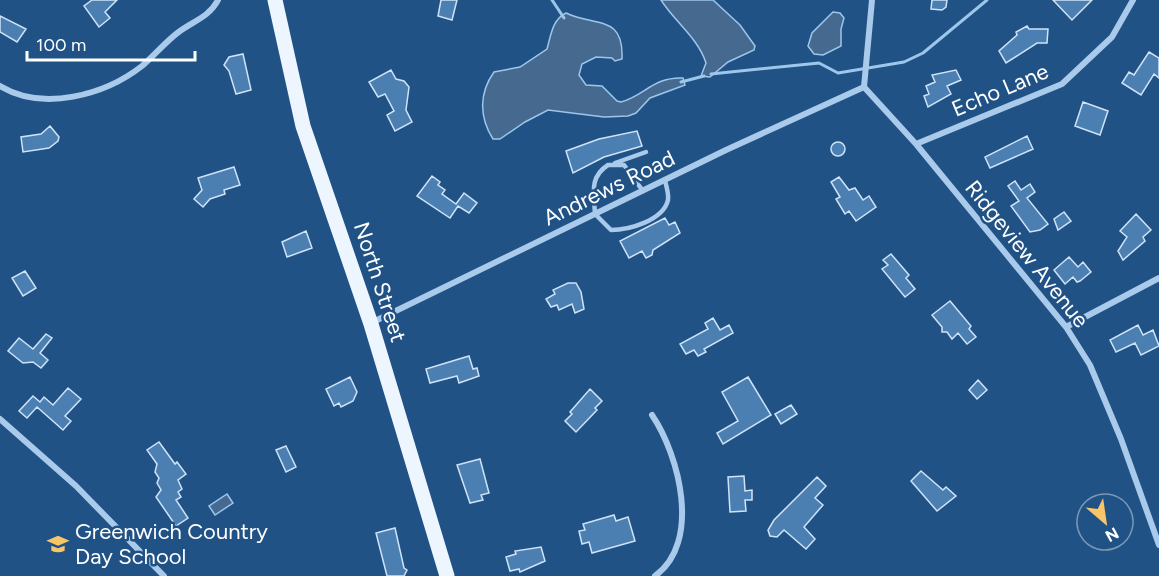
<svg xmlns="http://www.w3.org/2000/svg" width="1159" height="576" viewBox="0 0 1159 576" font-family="Figtree,sans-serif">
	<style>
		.water { fill: #466a8f; stroke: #9dc6eb; stroke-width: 1.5 }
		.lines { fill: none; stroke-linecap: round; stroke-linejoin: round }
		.stream { stroke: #9dc6eb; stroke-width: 3 }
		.building { fill: #4c7fb1; stroke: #cee3f7; stroke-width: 1.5 }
		.lane { stroke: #a9caea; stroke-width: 4.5 }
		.street { stroke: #a9caea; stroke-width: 6 }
		.primary { stroke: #edf5fe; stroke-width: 15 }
		.labels { text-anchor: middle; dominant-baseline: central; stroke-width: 5; stroke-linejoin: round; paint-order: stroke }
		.street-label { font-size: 22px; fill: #fff; stroke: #205286 }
		.poi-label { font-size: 22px; fill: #fff; stroke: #205286; text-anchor: start }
	</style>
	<rect width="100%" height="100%" fill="#205286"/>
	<path class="water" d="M661,0h52l27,25 15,21 -1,4 -26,12 -18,15 -9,-1 5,-13c-8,-25 -31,-41 -45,-63z
		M833,12l7,1 4,5 -3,11v17l-18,9 -9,-1 -6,-8 4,-13z
		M566,13c29,14 58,1 56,46l-7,2 -3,-3 -16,-1 -14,7 -3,11 7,10 16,1 15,15 4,1c25,-7 31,-25 62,-24l2,7 -35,13 -14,15 -8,3 -24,1 -56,-7 -23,12 -25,17h-7c-14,-22 -14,-46 1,-67l26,-5 27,-18c4,-14 5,-29 19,-36z
		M227,494l6,9 -18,12 -6,-9z"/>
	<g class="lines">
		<path class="stream" d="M552,0l12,18
			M711,74l108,-11 19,10 66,-11 19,-9 64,-53
			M681,82l23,-6"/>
	</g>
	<path class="building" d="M92,0h25l-12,12 5,6 -11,9 -15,-21z
		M441,0h16l-5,20 -14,-4z
		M932,0h15l-1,7 -4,3 -11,-1z
		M1053,0h39l-20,20z
		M0,16l26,13 -9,13 -17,-10z
		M1027,26l2,3h19l-1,14h-10l-31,20 -7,-12 18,-16 -1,-3z
		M1149,52l10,6v20l-5,-4 -13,21 -19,-12 7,-11 5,3z
		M243,54l8,36 -15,4 -7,-23 -5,-6 5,-8z
		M391,70l5,9 8,2 5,6 -3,23 6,12 -17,9 -8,-16 7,-4 -9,-17 -7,3 -9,-15z
		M956,70l5,10 -14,6 4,8 -23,13 -4,-11 5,-2 -3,-8 9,-4 -3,-7z
		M1083,102l25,9 -8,24 -25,-9z
		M50,126l9,11 -1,4 -9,7 -26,4 -2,-15 20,-3z
		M637,131l5,15 -38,11 -31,16 -7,-22 33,-12z
		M1027,136l6,13 -43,19 -5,-11z
		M831 149a7 7 0 1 1 14 0a7 7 0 1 1-14 0Z
		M234,167l6,18 -16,5 1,4 -15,5 -7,8 -9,-8 8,-9 -4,-12z
		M432,176l8,6 -2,3 7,5 -3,4 14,10 8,-11 13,10 -8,10 -11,-7 -8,12 -33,-22z
		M839,177l10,13 6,-2 8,12 6,-4 7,11 -20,14 -7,-10 -4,3 -9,-15 4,-2 -9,-15z
		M1015,181l6,9 9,-6 5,8 -8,6 21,26 -8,6 -10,2 -19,-26 8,-5 -11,-15z
		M1064,212l7,9 -13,9 -4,-11z
		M1136,214l15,16 -8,7 2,4 -22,19 -5,-9 9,-14 -7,-6z
		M665,218l4,7 6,-3 5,11 -27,17 -1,5 -6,3 -4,-7 -13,7 -9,-17z
		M306,231l6,17 -25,9 -5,-15z
		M891,254l18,21 -3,3 9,11 -10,8 -23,-28 6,-4 -5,-5z
		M1069,257l9,10 5,-5 8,10 -11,9 -3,1 -4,-5 -8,7 -11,-14z
		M25,271l11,17 -13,8 -11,-18z
		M568,283h8l5,9 3,17 -9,4 -3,-9 -13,6 -2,-5 -6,2 -5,-8 9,-5 -2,-4z
		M950,301l21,25 -2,3 7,8 -9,7 -9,-11 -6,6 -5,-7h-5v-5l-10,-12z
		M713,318l7,12 9,-5 4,8 -29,16 2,3 -8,4 -4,-6 -8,4 -6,-10 28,-15 -3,-6z
		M1138,325l5,10 10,-5 6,16 -18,9 -6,-12 -19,9 -6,-12z
		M46,334l6,4 -12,15 8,7 -7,8 -8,-6 -10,1 -15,-12 11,-13 14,11z
		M469,356l4,13 4,-1 2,8 -20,7 -2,-7 -27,7 -4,-14z
		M350,377l7,15 -4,9 -12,6 -2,-4 -5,3 -8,-17z
		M748,377l23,38 -48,29 -6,-11 21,-12 -16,-29z
		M978,380l9,10 -10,9 -8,-9z
		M68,388l13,11 -16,17 6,5 -8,9 -26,-23 -10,11 -8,-7 14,-15 7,6 4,-5 9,8z
		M590,389l12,12 -7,7 2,2 -21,22 -11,-11 7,-7 -2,-2z
		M791,405l6,9 -16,10 -6,-10z
		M159,442l16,22 2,-2 9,12 -8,6 4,9 -4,3 3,5 -5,3 12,18 -12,8 -20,-29 5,-7 -4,-7 2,-5 -4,-6 2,-8 -10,-14z
		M286,446l10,21 -10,5 -10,-22z
		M480,459l9,34 -8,2 2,5 -13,3 -13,-38z
		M921,471l22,19 3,-3 10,9 -19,15 -26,-30z
		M744,476l1,15 7,-1v10h-7l1,11 -16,1 -2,-35z
		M817,477l9,9 -11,12 8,7 -19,22 11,12 -9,10 -22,-19 -7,7 -7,-1 -2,-6 6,-10z
		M614,515l2,6 12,-4 7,24 -43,12 -3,-11 -7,2 -3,-13 6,-1 -2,-6z
		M395,528l9,40 3,2 -3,6h-17l-11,-43z
		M541,547l4,14 -25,11 -1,-3 -9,2 -4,-14 10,-3 -1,-3z"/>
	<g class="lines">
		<path class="lane" d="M615,163l31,-11
			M643,191l-19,-26h-16c-19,12 -14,29 -13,49l16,16c17,0 52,-9 57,-30 1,-7 -2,-14 -3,-20"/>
		<path class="street" d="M872,0l-8,87 52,57 150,183 24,38 31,74 38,106
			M0,86c43,26 105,9 142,-20 13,-11 24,-25 38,-35 14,-10 30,-15 38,-31
			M916,144l146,-60 50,-47 21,-37
			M371,323l355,-173 138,-63
			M1066,327l93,-49
			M652,415c27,40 50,127 3,161
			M0,419l76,67 88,90"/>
		<path class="primary" d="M275,0l28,126 68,198 76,252"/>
	</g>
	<defs>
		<symbol id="school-bare" viewBox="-9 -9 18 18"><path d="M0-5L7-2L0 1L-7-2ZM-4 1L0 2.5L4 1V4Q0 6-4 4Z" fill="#f8c669" stroke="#205286" stroke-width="2.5" paint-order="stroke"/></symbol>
	</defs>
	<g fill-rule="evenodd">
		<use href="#school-bare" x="43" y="529" width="30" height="30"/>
	</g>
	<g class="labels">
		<g class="street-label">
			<text transform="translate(1000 90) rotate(-23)">Echo Lane</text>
			<text transform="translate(609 188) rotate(-26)">Andrews Road</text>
			<text transform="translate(1027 254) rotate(51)">Ridgeview Avenue</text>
			<text transform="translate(380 282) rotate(72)">North Street</text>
		</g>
		<g class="poi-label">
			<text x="75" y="531">Greenwich Country<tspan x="75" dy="25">Day School</tspan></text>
		</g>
	</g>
	<g transform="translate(1105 522) rotate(151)"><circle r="28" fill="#205286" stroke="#7997b6" stroke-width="1.5"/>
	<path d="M0-4.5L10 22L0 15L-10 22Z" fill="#f8c669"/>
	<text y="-9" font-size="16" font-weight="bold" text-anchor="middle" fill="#ffffff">N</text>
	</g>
	<path d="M27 51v9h168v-9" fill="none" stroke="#ffffff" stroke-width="3"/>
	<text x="36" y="51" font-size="18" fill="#ffffff" stroke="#205286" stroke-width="4.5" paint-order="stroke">100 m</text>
</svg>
